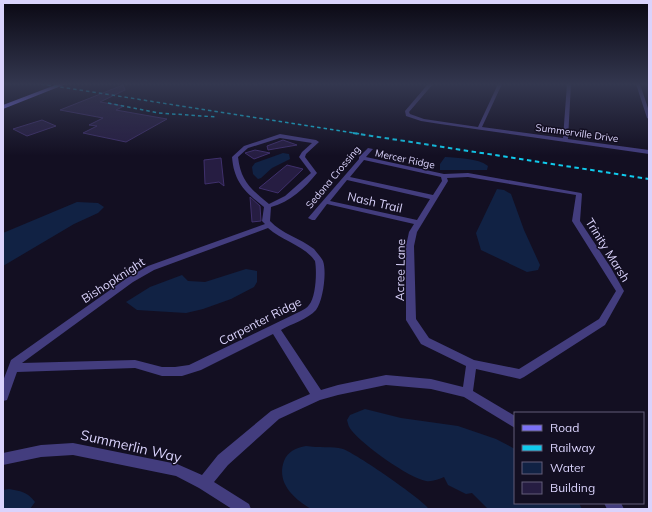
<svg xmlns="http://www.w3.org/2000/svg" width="652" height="512" viewBox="0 0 652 512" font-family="Mulish,sans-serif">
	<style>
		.water { fill: #124 }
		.building { fill: #261d42; stroke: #3f306c }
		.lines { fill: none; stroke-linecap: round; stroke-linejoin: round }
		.street { fill: #433d7e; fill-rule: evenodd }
		.secondary { fill: #7b71f6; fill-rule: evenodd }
		.rail-far1 { stroke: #10caec; stroke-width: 1.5; stroke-dasharray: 3.5 3; stroke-linecap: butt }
		.rail { stroke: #10caec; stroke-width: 2; stroke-dasharray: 4.5 3.5; stroke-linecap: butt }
		.labels { text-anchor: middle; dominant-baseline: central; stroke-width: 3; stroke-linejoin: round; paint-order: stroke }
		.far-street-label { font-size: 10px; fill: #dad3fc; stroke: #130f22 }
		.street-label { font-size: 12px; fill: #dad3fc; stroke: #130f22 }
		.near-street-label { font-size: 14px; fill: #dad3fc; stroke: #130f22 }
	</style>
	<rect width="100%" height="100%" fill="#130f22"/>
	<path class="water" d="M283,153l6,1 1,5 -18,9 -11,10 -3,1 -5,-5 -1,-7 3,-4z
		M445,157c13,1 33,1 43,9l-1,4h-47v-6z
		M497,189l7,1 7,4 13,36 16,35 -2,5 -11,2 -46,-22 -5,-17z
		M77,202l21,1 6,4 -6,6 -24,11 -71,42v-33z
		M246,269l11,2v11l-3,5 -23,12 -28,10 -17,4 -49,-3 -11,-8 24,-15 32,-12 6,6 17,1z
		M365,409l36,9 57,8 38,13 19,10v54h64l3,6h-94l-16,-16 -6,1 -18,-9 -4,-8c-5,2 -12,5 -18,4 -17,-3 -63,-36 -74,-50 -3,-3 -4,-7 -5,-11l3,-5z
		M306,446c12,2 26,0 37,3 12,4 79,50 86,60h-118c-17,-10 -35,-26 -27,-48 4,-10 12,-13 22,-15z
		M9,489c11,2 19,3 26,13l-5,7h-27v-19z"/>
	<path class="building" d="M123,85l2,5 -25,12 24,4 -8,4 51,9 -41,23 -43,-9 14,-7 -8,-1 14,-7 -43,-8z
		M42,120l14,6 -29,10 -14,-7z
		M283,140l14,5 -29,5 -1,-4z
		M255,150l15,3 -16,6 -9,-6z
		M221,158l3,28 -5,-4 -14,2 -1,-24z
		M287,165l16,4 -25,24 -19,-5z
		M250,197l10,9 1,15 -9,1z"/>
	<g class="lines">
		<path class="street" d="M428,84h5l-24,28 1,2 14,5 54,8 20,-43h4l-20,43 81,11 4,-54h4l-3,55 81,11v4l-209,-30 -19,-3 -15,-5 -1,-5z
			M636,84h4l9,27v8l-2,-1z
			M280,134l36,6 3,2 -13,12 -1,3 12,16c-12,15 -27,29 -46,34l-1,14c12,13 30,17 44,28 3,4 7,8 9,12 4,11 0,40 -7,49 -8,9 -25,14 -35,20l40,60 17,-5 48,-10 45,4 32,8 3,-21 -45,-22 -15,-24v-74l3,-14 5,-8 -87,-20 -12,16h-3l-4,-2 51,-59v-2l9,-9 5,1 -7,8 78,17 24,-1 113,20 1,1 -2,27 31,47 13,23 -19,34 -81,52 -4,2 -44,-10 -3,22 42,25v12l-51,-31 -33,-8 -45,-4 -48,10 -18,5 -41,19 -51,46 -14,17 35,22 2,5h-19l-33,-21 -23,-12 -103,-21 -32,2 -38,8v-12l38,-8 32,-2 104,21 25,11 16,-20 53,-44 39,-17 -37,-60 -72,36 -19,6h-20l-27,-8 -118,4 -10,28 -4,1v-20l8,-21 116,-82 21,-12 117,-42 -3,-3 2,-14c-19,-15 -30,-25 -32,-50l12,-11zM280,138l32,5 -10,9 -3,5 12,16 -26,23 -16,8c-18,-15 -28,-22 -31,-47l10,-9zM364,160l77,17 1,4 -9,14 -83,-18zM468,177l108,18 -4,26 44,70 -17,28 -80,50 -45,-9 -45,-22 -13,-19 -2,-73 3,-14 31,-51 -1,-3zM347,180l83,19 -13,21 -87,-19zM268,228c14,13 36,17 47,33 2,10 1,36 -6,44 -2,3 -5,4 -8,6l-112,54 -14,2h-13l-27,-7 -113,3 111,-81 21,-12z
			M604,503h17l3,6h-17z"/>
		<path class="secondary" d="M58,84h8l-63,25v-4z"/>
		<path class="rail-far1" d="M41,84l319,50
			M108,103l51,10 58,4"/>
		<path class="rail" d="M353,133l296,46"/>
	</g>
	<linearGradient id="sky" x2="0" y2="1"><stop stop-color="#0a0813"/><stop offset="0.54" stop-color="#33374f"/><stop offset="1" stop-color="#33374f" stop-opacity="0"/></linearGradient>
	<rect width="652" height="156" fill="url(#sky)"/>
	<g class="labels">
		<g class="far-street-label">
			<text transform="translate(577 133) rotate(8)">Summerville Drive</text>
			<text transform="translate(405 159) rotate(12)">Mercer Ridge</text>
			<text transform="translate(333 177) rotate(-50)">Sedona Crossing</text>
		</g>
		<g class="street-label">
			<text transform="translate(375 202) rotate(13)">Nash Trail</text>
			<text transform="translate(608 250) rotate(58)">Trinity Marsh</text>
			<text transform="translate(400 270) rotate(-89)">Acree Lane</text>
			<text transform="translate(113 280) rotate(-33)">Bishopknight</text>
			<text transform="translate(260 321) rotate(-27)">Carpenter Ridge</text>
		</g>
		<g class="near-street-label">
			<text transform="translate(131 446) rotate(13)">Summerlin Way</text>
		</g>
	</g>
	<rect width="652" height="512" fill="none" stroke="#dad3fc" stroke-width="8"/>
	<rect x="514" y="412" width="130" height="92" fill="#130f22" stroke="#635d79"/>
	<rect x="522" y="425" width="20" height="6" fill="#7b71f6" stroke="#635d79"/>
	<text x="550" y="432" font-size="12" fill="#dad3fc">Road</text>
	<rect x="522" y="445" width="20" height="6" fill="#10caec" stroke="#635d79"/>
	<text x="550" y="452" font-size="12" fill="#dad3fc">Railway</text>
	<rect x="522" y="462" width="20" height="12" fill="#112244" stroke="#635d79"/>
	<text x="550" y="472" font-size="12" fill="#dad3fc">Water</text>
	<rect x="522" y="482" width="20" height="12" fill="#261d42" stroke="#635d79"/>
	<text x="550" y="492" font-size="12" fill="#dad3fc">Building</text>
</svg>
